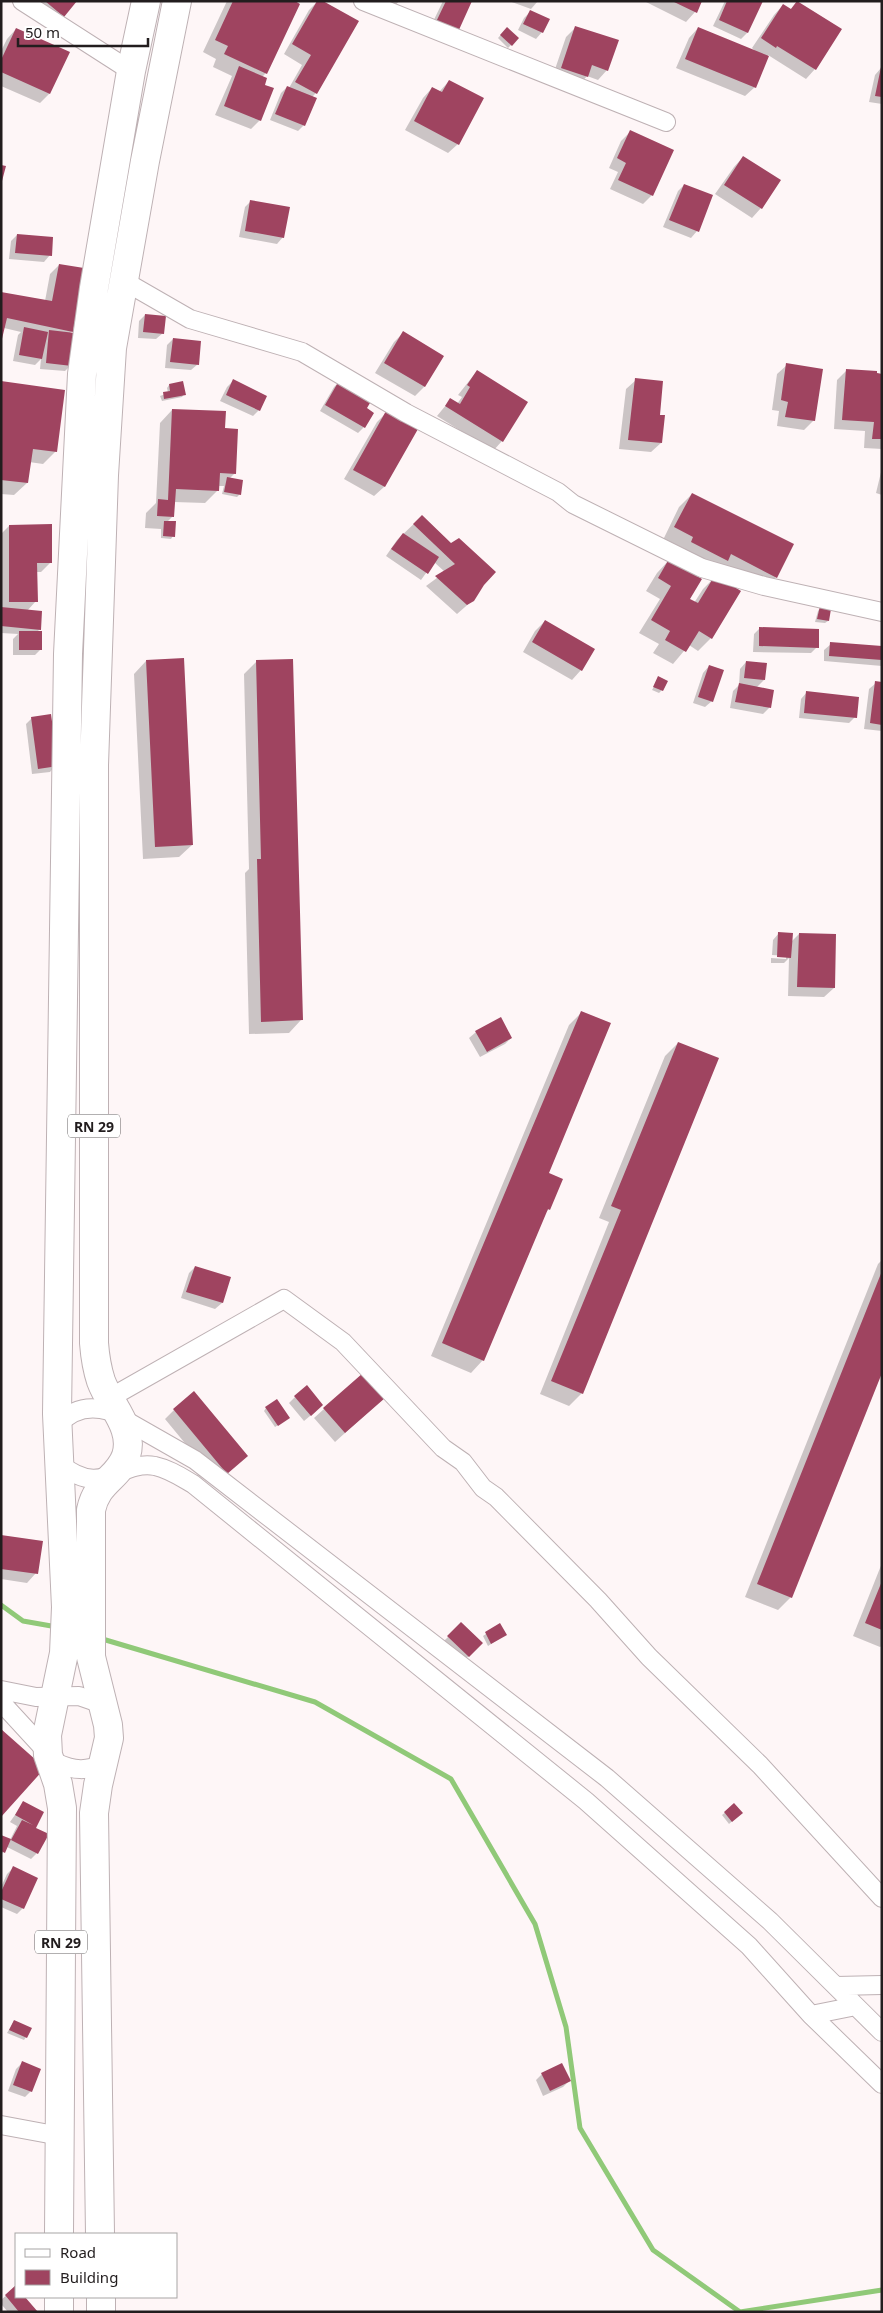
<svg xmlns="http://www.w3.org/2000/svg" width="883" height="2313" viewBox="0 0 883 2313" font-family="'Noto Sans',sans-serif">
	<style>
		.shadow { fill: #0003 }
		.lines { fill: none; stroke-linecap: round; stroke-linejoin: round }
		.stream { stroke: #90c978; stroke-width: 5 }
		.building { fill: #9f4460 }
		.minor-casing { stroke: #beb1b4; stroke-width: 20 }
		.trunk-casing { stroke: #beb1b4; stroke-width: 30 }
		.minor { stroke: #fff; stroke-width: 18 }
		.trunk { stroke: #fff; stroke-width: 28 }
		.labels { text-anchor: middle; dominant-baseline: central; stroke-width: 5; stroke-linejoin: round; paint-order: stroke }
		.shield { fill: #fff; stroke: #646162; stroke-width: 1 }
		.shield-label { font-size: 14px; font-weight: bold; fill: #221d1e }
	</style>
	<rect width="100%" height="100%" fill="#fef6f7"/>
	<path class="shadow" d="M24,1h51l-21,24z
		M227,1h65l-26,72 -4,4 -2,43 -9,9 -36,-14 17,-39 -19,-9 3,-8 -13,-7z
		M318,1l-2,92 -4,4 -8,28 -6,6 -28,-11 11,-27 6,-6 2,1 13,-23 -18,-11 25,-44z
		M373,1h26l-8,10z
		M443,1h28l-41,27z
		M509,1h29l-7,8z
		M644,1h57l-6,11 -9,10z
		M725,1h37l-15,32 -6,6 -28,-13z
		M797,2l43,28 -25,39 -9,10 -38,-24 -13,32 -10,9 -69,-28 13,-30 9,-10 58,24 -4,-4 22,-33 9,-10 7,5z
		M530,12l12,20 -6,7 -18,-9 6,-12z
		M507,28l11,10 -10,10 -10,-10z
		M575,28l32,42 -9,10 -11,-4 -9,10 -26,-8 14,-41z
		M16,29l52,24 -19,41 -9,9 -39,-17v-35l6,-12z
		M881,68h1v36l-13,-2 6,-27z
		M449,81l9,63 -10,9 -43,-23 18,-32 9,-10 7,4z
		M630,132l22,63 -9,9 -33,-15 8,-17 -9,-4 12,-27z
		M743,157l36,24 -18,27 -9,10 -37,-24 19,-27z
		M684,185l28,11 -15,35 -6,7 -28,-11 15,-36z
		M251,201l32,36 -6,7 -38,-7 6,-30z
		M17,235l33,20 -6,7 -35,-3 2,-18z
		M59,265l13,66 -2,2 1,32 -6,6 -25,-2 1,-10 -6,6 -22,-4 5,-26 3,-3 -17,-4 -3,-34 44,7 5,-27z
		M145,315l18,18 -7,6 -18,-1 1,-17z
		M403,333l39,23 -18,31 -9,9 -40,-23 19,-31z
		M173,339l25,25 -7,6 -26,-2 2,-23z
		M787,365l27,55 -10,10 -27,-4 2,-15 -7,-1 5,-36z
		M847,370l35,4v75l-18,-1 1,-17 -31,-2 3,-49z
		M477,371l25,70 -9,10 -56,-35 14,-17 6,5 5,-7 -4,-2z
		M636,380l22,36 3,27 -10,9 -32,-3 7,-60z
		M233,381l26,29 -6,6 -33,-15 7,-14z
		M340,381l24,46 -6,6 -38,-22 14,-24z
		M1,383l55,68 -13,13 -14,-2 -2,21 -13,12 -13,-1z
		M169,385l15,9 -2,3 -20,4 -2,-5 8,-3 -1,-5z
		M172,410l52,19 11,44 -6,6 11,15 -3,3 -15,-3 2,-8h-6v4l-13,13 -31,-1 -1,14 -6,6 6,14 -2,3 -10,-1v-9l-16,-1 1,-15 10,-10 4,-80z
		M386,413l30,16 -32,58 -10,9 -30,-17 33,-57z
		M882,468v27l-6,-2z
		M692,494l84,83 -12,13 -101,-50 16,-33z
		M422,516l61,68 -10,16 -16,14 -31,-28 19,-14 -11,-10 -13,18 -35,-24 11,-16z
		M9,526l42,36 -10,10h-5v29l-9,10 13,18 -4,4 5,16 -6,6h-22v-16l5,-5 -17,-1v-99z
		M669,560l20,39 5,4 9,-14 12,-12 -4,61 -13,13 -9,-6 -16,19 -20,-11 6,-9 -20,-11 21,-34 -14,-8 11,-18z
		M820,608l8,13 -3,2 -10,-1 3,-11z
		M545,621l36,49 -9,10 -49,-28 12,-21z
		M760,628l57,19 -6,6 -58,-1 1,-18z
		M831,644l51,4v18l-58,-5v-11z
		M146,661l46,184 -13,12 -36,2 -9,-185z
		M257,661l44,359 -12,13 -40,1 -4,-161 4,-4 -5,-195z
		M746,662l18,18 -8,8 17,3 -4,17 -6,6 -33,-6 3,-17 6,-6 1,-16z
		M709,666l3,35 -7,6 -12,-4 10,-30z
		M659,678l3,12 -3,3 -7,-3z
		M876,683h6v48l-18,-2 5,-40z
		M807,692l48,25 -6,6 -50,-5 2,-19z
		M32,718l24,47 -6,7 -18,2 -6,-50z
		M779,933l12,9 8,-8 35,54 -10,9 -36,-1 1,-38 -5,5h-13v-5l15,1v-3l-14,-1 1,-15z
		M582,1012l-35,161 2,36 -4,4 -62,147 -12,13 -40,-17 138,-331z
		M476,1032l35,6 -6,6 -25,13 -11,-19z
		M678,1043l-96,350 -13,13 -29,-12 69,-172 -10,-4 66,-162z
		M882,1260v109l-91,228 -13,13 -33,-13 133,-333z
		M195,1267l34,11 -7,25 -7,6 -34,-11 8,-25z
		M295,1397l21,14 -12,10 -15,-18z
		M384,1398l-49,44 -21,-24 10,-9z
		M266,1408l20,12 -11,7 -11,-16z
		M174,1410l72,46 -29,26 -52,-63z
		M1,1536l35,37 -9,10 -26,-4z
		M882,1563v83l-2,1 -27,-11z
		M461,1624l20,19 -19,20 -20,-20z
		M499,1625l6,10 -17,11 -5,-10z
		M24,1802l10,26 3,25 -6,6 -24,-12 -6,8v-19l9,4 7,-14 -7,-4z
		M734,1805l4,11 -9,8 -7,-9z
		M13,1868l10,40 -6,6 -16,-7v-20l6,-13z
		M14,2021l12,16 -2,3 -17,-7z
		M22,2063l9,28 -6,6 -17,-6 8,-22z
		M542,2074l27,7 -6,6 -20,9 -7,-16z
		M16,2287v10h8l12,15h-28l-7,-8v-4z"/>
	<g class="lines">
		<path class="stream" d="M1,1605l22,16 34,6
			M99,1638l216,64 136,77 84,145 31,103 14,101 73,122 87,62
			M740,2312l142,-22"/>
	</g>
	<path class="building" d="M45,1h32l-13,16z
		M233,1h62l5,3 -33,70 -43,-20 4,-8 -13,-6z
		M317,1h6l36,20 -42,73 -22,-12 16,-27 -19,-11z
		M446,1h26l-14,31 -22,-10z
		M672,1h30l-5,12z
		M727,1h36l-15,32 -29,-13z
		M797,1l45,28 -26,41 -39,-24 -1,2 -15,-10 22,-34 8,5z
		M530,10l20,9 -7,14 -20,-9z
		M575,26l44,14 -11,31 -16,-6 -4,12 -27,-9z
		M507,27l12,11 -7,8 -12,-11z
		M698,27l71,29 -13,32 -71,-29z
		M16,28l54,24 -20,42 -49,-22v-12z
		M239,66l28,12 -2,7 9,3 -13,33 -37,-15z
		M881,67h1v30l-7,-1z
		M449,80l35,18 -25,47 -45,-24 18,-34 10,5z
		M287,86l30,12 -12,28 -30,-12z
		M630,130l44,20 -21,46 -35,-16 8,-17 -9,-5z
		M743,156l38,24 -19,29 -38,-24z
		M1,165l5,1 -4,15h-1z
		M684,184l29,11 -14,37 -30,-12z
		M250,200l40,7 -6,31 -39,-7z
		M17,234l36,3 -1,19 -37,-3z
		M59,264l25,4 -11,64 -66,-14 -6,25v-51l51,9z
		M145,314l21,2 -2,18 -21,-2z
		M24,327l24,5 -6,27 -23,-4z
		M49,330l26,3 -3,33 -26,-3z
		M403,331l41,25 -19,31 -41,-24z
		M173,338l28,3 -2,24 -29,-3z
		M786,363l37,6 -8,52 -30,-4 3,-15 -7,-2z
		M846,369l31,2v2l5,1v65h-10l2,-17 -32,-2z
		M477,370l51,32 -25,40 -58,-36 5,-8 10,6 10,-17 -3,-2z
		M635,378l28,3 -3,34h5l-3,28 -34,-3z
		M233,379l34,17 -7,15 -34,-16z
		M340,379l33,19 -6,10 7,5 -9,15 -40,-23z
		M1,381l64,9 -8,62 -24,-3 -5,34 -27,-3z
		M183,381l3,14 -22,4 -1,-7 7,-1 -1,-7z
		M172,409l54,2 -1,17 13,1 -2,45 -16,-1 -1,18 -43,-2 -2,28 -17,-1 1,-17 10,1z
		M386,411l32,18 -33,58 -32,-17z
		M227,477l16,3 -2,15 -17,-3z
		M692,493l102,51 -17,34 -46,-24 -3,7 -37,-19 2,-5 -19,-10z
		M422,515l29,28 8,-5 37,34 -12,13 -10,16 -7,4 -32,-29 20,-12 -42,-40z
		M164,521h12l-1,16 -12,-1z
		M52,524v39h-15l1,39h-29v-77z
		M403,533l36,24 -11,17 -37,-25z
		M669,559l33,20 -12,20 8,4 17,-28 26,16 -29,48 -13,-8 -13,21 -21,-12 5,-9 -19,-11 20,-34 -13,-8z
		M820,606l11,3 -2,12 -12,-2z
		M1,607l41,4 -1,19 -40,-4z
		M545,620l50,29 -13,22 -50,-29z
		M759,627l60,2v19l-60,-2z
		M19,631h23v19h-23z
		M830,642l52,4v14l-53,-4z
		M184,658l9,187 -38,2 -9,-187z
		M293,659l10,361 -42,2 -4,-163h4l-5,-199z
		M746,661l21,2 -2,17 -21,-2z
		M709,665l15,5 -11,32 -15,-5z
		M658,676l10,5 -5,10 -10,-4z
		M875,681l7,1v43l-12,-2z
		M739,683l35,7 -3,18 -36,-6z
		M806,691l53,6 -2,21 -53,-5z
		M51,714l7,52 -20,3 -7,-52z
		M778,932l15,1 -2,25 -14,-1z
		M799,933l37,1 -1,54 -38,-1z
		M581,1011l30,12 -62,150 14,6 -13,31 -2,-1 -64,152 -42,-18z
		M501,1017l11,21 -25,14 -12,-21z
		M678,1042l41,16 -136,336 -32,-13 70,-171 -10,-4z
		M195,1266l36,11 -8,26 -37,-11z
		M882,1271v102l-90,225 -35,-14z
		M363,1373l22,25 -40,35 -22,-25z
		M307,1385l16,20 -12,11 -17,-20z
		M194,1391l54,65 -21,18 -54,-65z
		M277,1399l13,19 -12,8 -13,-19z
		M1,1535l42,6 -5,33 -37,-5z
		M882,1581v49l-17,-7z
		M461,1622l22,21 -14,14 -22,-21z
		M500,1623l7,12 -16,9 -6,-12z
		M1,1729l44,39 -44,49z
		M23,1801l21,11 -8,16 13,6 -11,20 -27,-14 11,-20 11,5 -18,-10z
		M734,1803l9,10 -11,9 -8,-10z
		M1,1835l10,4 -6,14 -4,-2z
		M13,1866l25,12 -14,31 -23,-10v-7z
		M14,2020l18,8 -5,10 -18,-8z
		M22,2061l19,8 -9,23 -19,-7z
		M562,2063l9,18 -21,10 -9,-18z
		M16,2285v12h9l13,15h-19l-14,-17z"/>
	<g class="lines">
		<defs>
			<path id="minor" d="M22,1l109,70
				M363,1l303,121
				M124,281l66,38 112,33 104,61 152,79 15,12 129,64 62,18 118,26
				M108,1399l176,-100 59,43 100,106 20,14 20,26 13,9 102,103 51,57 111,108 122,133
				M58,1425c14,-16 31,-20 51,-14l86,49 412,318 163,143 112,111
				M60,1464c43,35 58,-4 95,2 14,3 26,11 38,18l393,317 163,145 62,69 71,69
				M1,1690l35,7 43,-1 23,8
				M1,1702l56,61c17,8 30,8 46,1
				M836,1986l46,-1
				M811,2015l45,-9
				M1,2125l59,11"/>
			<path id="trunk" d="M59,2234l3,-426 -4,-24 -10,-29 -1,-20 17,-82 2,-46 -9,-193 11,-760 14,-280 12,-86 37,-217 15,-70
				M100,2234l-6,-421 4,-28 11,-47 -1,-13 -17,-68v-147c6,-29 27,-31 35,-54 9,-28 -16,-50 -25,-75 -4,-12 -6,-25 -7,-38v-578l10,-290 8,-127 33,-187 32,-160
				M101,2297v15
				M59,2312v-15"/>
		</defs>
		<use href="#minor" class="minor-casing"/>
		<use href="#trunk" class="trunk-casing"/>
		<use href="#minor" class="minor"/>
		<use href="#trunk" class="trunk"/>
	</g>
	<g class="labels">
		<g class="shield">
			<rect x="68" y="1114.5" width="52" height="23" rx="4"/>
			<rect x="35" y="1930.5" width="52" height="23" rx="4"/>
		</g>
		<g class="shield-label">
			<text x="94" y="1126">RN 29</text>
			<text x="61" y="1942">RN 29</text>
		</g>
	</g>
	<rect width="883" height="2313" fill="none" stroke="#221d1e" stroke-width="5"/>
	<rect x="15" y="2233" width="162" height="65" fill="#ffffff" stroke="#a7a5a5"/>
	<rect x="25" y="2249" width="25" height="8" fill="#ffffff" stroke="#a7a5a5"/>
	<text x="60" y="2258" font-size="15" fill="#221d1e">Road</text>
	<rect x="25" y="2270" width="25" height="15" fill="#9f4460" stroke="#a7a5a5"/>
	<text x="60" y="2283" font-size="15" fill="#221d1e">Building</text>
	<path d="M18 38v8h130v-8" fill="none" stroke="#221d1e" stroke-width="2.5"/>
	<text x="25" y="38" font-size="15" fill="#221d1e" stroke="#ffffff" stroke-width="4" paint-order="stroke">50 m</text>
</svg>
